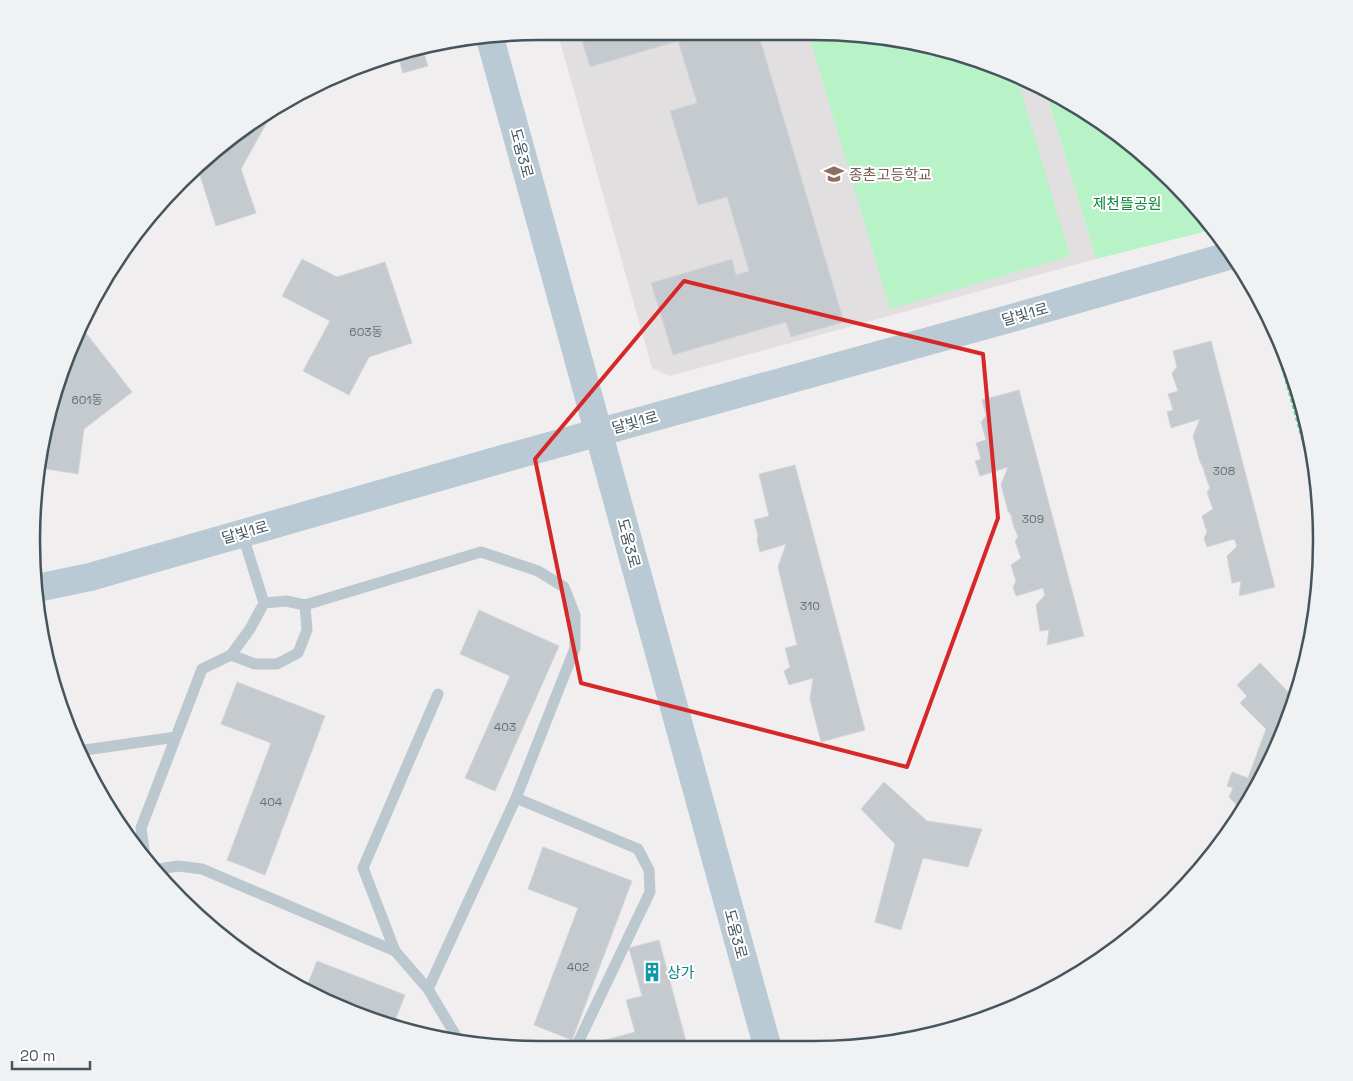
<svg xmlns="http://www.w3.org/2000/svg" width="1353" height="1081" viewBox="0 0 1353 1081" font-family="'Space Grotesk','Noto Sans KR',sans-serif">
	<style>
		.education { fill: #e2dfe1 }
		.green { fill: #b8f3c8 }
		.building { fill: #c5cacf; stroke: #d2d5db }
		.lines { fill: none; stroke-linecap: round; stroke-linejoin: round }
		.path { stroke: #6dd595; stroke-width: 3; stroke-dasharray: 4 2.5; stroke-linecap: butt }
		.lane { stroke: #bbc8cf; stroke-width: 11 }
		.secondary { stroke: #bacad5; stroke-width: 28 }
		.marked { fill: none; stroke: #d62828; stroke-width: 4; stroke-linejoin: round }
		.labels { text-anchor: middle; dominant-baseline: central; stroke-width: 4; stroke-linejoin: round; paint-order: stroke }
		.number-label { font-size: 12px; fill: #65727a }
		.street-label { font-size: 15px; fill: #45555e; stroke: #fff }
		.education-label { font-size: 15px; fill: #785e54; stroke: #fff; text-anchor: start }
		.park-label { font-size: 15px; fill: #0e873b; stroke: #fff }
		.culture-label { font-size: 15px; fill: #0d838f; stroke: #fff; text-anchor: start }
		.rim { fill: none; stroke: #45555e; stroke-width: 2.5 }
	</style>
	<rect width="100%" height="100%" fill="#f1eeef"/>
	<path class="education" d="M557,31l289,1 66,9 95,29 38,19 51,170 -426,117 -18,-8z"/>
	<path class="green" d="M808,32h38l66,9 95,29 9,4 54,182 -180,53z
		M1045,89l22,11 81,58 67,71 -119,30z"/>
	<path class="building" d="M579,31l179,1 86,290 -53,15 -5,-15 -113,33 -22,-72 81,-24 4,16 13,-4 -22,-74 -29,8 -28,-94 27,-8 -19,-62 -88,26z
		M422,47l6,19 -25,7 -6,-20 12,-4z
		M261,119l6,3 -26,47 15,44 -40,13 -18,-57 -4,1z
		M302,259l35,18 48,-15 27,81 -43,14 -20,38 -46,-24 27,-50 -48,-25z
		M82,328l50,64 -48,37 -6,45 -37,-6 8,-60z
		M1211,341l64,246 -36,9 2,-15 -9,2 -5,-27 10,-10 -3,-7 -27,8 -3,-9 3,-6 -5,-16 11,-7 -6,-17 3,-4 -5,-13 -2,-8 -3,-5 -7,-26 7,-17 -29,9 -4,-16 6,-2 -5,-16 10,-3 -6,-18 5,-6 -4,-16z
		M1019,390l65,246 -37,9 2,-15 -9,1 -4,-26 9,-10 -2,-7 -27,8 -3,-9 3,-6 -5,-16 10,-7 -6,-17 3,-4 -5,-13 -2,-9 -3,-4 -7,-26 7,-18 -28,9 -5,-15 6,-2 -5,-16 10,-3 -5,-18 5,-6 -4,-16z
		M795,465l70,265 -44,12 -11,-43 3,-21 -24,7 -5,-14 6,-4 -5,-19 12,-3 -19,-78 8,-23 -26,8 -3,-12 1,-5 -4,-15 15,-4 -10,-42z
		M479,610l80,36 -64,145 -30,-13 45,-102 -50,-22z
		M1260,663l36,37 -42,95 -12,16 -13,-14 4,-9 -6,-2 5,-14 16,6 18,-49 -26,-26 7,-7 -10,-11z
		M237,682l88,34 -60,159 -38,-15 44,-117 -50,-19z
		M884,782l43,39 55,8 -14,38 -45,-9 -22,72 -26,-8 20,-78 -34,-35z
		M543,847l89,34 -60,159 -38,-15 44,-117 -50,-19z
		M659,940l29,109h-84l-2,-8 33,-9 -9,-32 16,-4 -13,-48z
		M317,961l88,34 -12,31 -78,-29 -10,-6z"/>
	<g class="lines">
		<path class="path" d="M1267,311l53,192"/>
		<path class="lane" d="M305,605l176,-53 57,19 26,16 11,28v33l-59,150 -88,191
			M231,655l24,9h22l21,-11 9,-23 -2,-25 -19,-4 -22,2
			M438,694l-75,174 32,83 33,38 31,52
			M78,751l98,-14
			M516,798l122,51 11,21 1,22 -75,157
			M145,857l-4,-29 61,-159 29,-14 19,-26 14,-26 -22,-70
			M153,870l25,-4 24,3 193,82"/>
		<path class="secondary" d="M490,38l278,1011
			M37,588l53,-11 416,-119 506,-140 220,-63"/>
	</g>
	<path class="marked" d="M684,281l299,73 15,164 -91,249 -326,-84 -46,-224z"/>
	<defs>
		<symbol id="school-bare" viewBox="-9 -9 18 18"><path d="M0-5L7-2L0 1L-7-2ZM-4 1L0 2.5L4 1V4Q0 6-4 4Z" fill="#8d6e63" stroke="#fff" stroke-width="2.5" paint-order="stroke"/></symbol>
		<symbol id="building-bare" viewBox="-9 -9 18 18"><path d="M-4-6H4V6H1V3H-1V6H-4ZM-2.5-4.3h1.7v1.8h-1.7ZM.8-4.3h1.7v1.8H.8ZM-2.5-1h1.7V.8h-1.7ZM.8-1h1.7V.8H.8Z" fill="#0f9aa8" stroke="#fff" stroke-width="2.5" paint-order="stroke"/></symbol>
	</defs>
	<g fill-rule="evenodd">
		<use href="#school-bare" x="820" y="160" width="28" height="28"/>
		<use href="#building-bare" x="638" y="958" width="28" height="28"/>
	</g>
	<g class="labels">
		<g class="number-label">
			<text x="366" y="332">603동</text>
			<text x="87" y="400">601동</text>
			<text x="1224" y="471">308</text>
			<text x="1033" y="519">309</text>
			<text x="810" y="606">310</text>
			<text x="505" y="727">403</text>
			<text x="271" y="802">404</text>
			<text x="578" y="967">402</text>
		</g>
		<g class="street-label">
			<text transform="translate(522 153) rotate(75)">도움3로</text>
			<text transform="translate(1025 314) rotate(-16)">달빛1로</text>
			<text transform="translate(635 422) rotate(-15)">달빛1로</text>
			<text transform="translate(245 532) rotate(-16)">달빛1로</text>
			<text transform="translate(629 543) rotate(75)">도움3로</text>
			<text transform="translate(736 934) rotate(75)">도움3로</text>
		</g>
		<g class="education-label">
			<text x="849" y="174">종촌고등학교</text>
		</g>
		<g class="park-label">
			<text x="1127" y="203">제천뜰공원</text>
		</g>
		<g class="culture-label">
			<text x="667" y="972">상가</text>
		</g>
	</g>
	<path d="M0 0H1353V1081H0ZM540 40H813A500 500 0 0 1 1313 540V541A500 500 0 0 1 813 1041H540A500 500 0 0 1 40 541V540A500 500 0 0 1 540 40Z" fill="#f0f1f2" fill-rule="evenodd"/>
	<path class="rim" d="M540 40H813A500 500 0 0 1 1313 540V541A500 500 0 0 1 813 1041H540A500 500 0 0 1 40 541V540A500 500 0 0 1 540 40Z"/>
	<path d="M12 1061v8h78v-8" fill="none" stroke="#45555e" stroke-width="2.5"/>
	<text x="20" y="1061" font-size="15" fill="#45555e" stroke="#ffffff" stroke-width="4" paint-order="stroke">20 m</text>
</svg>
